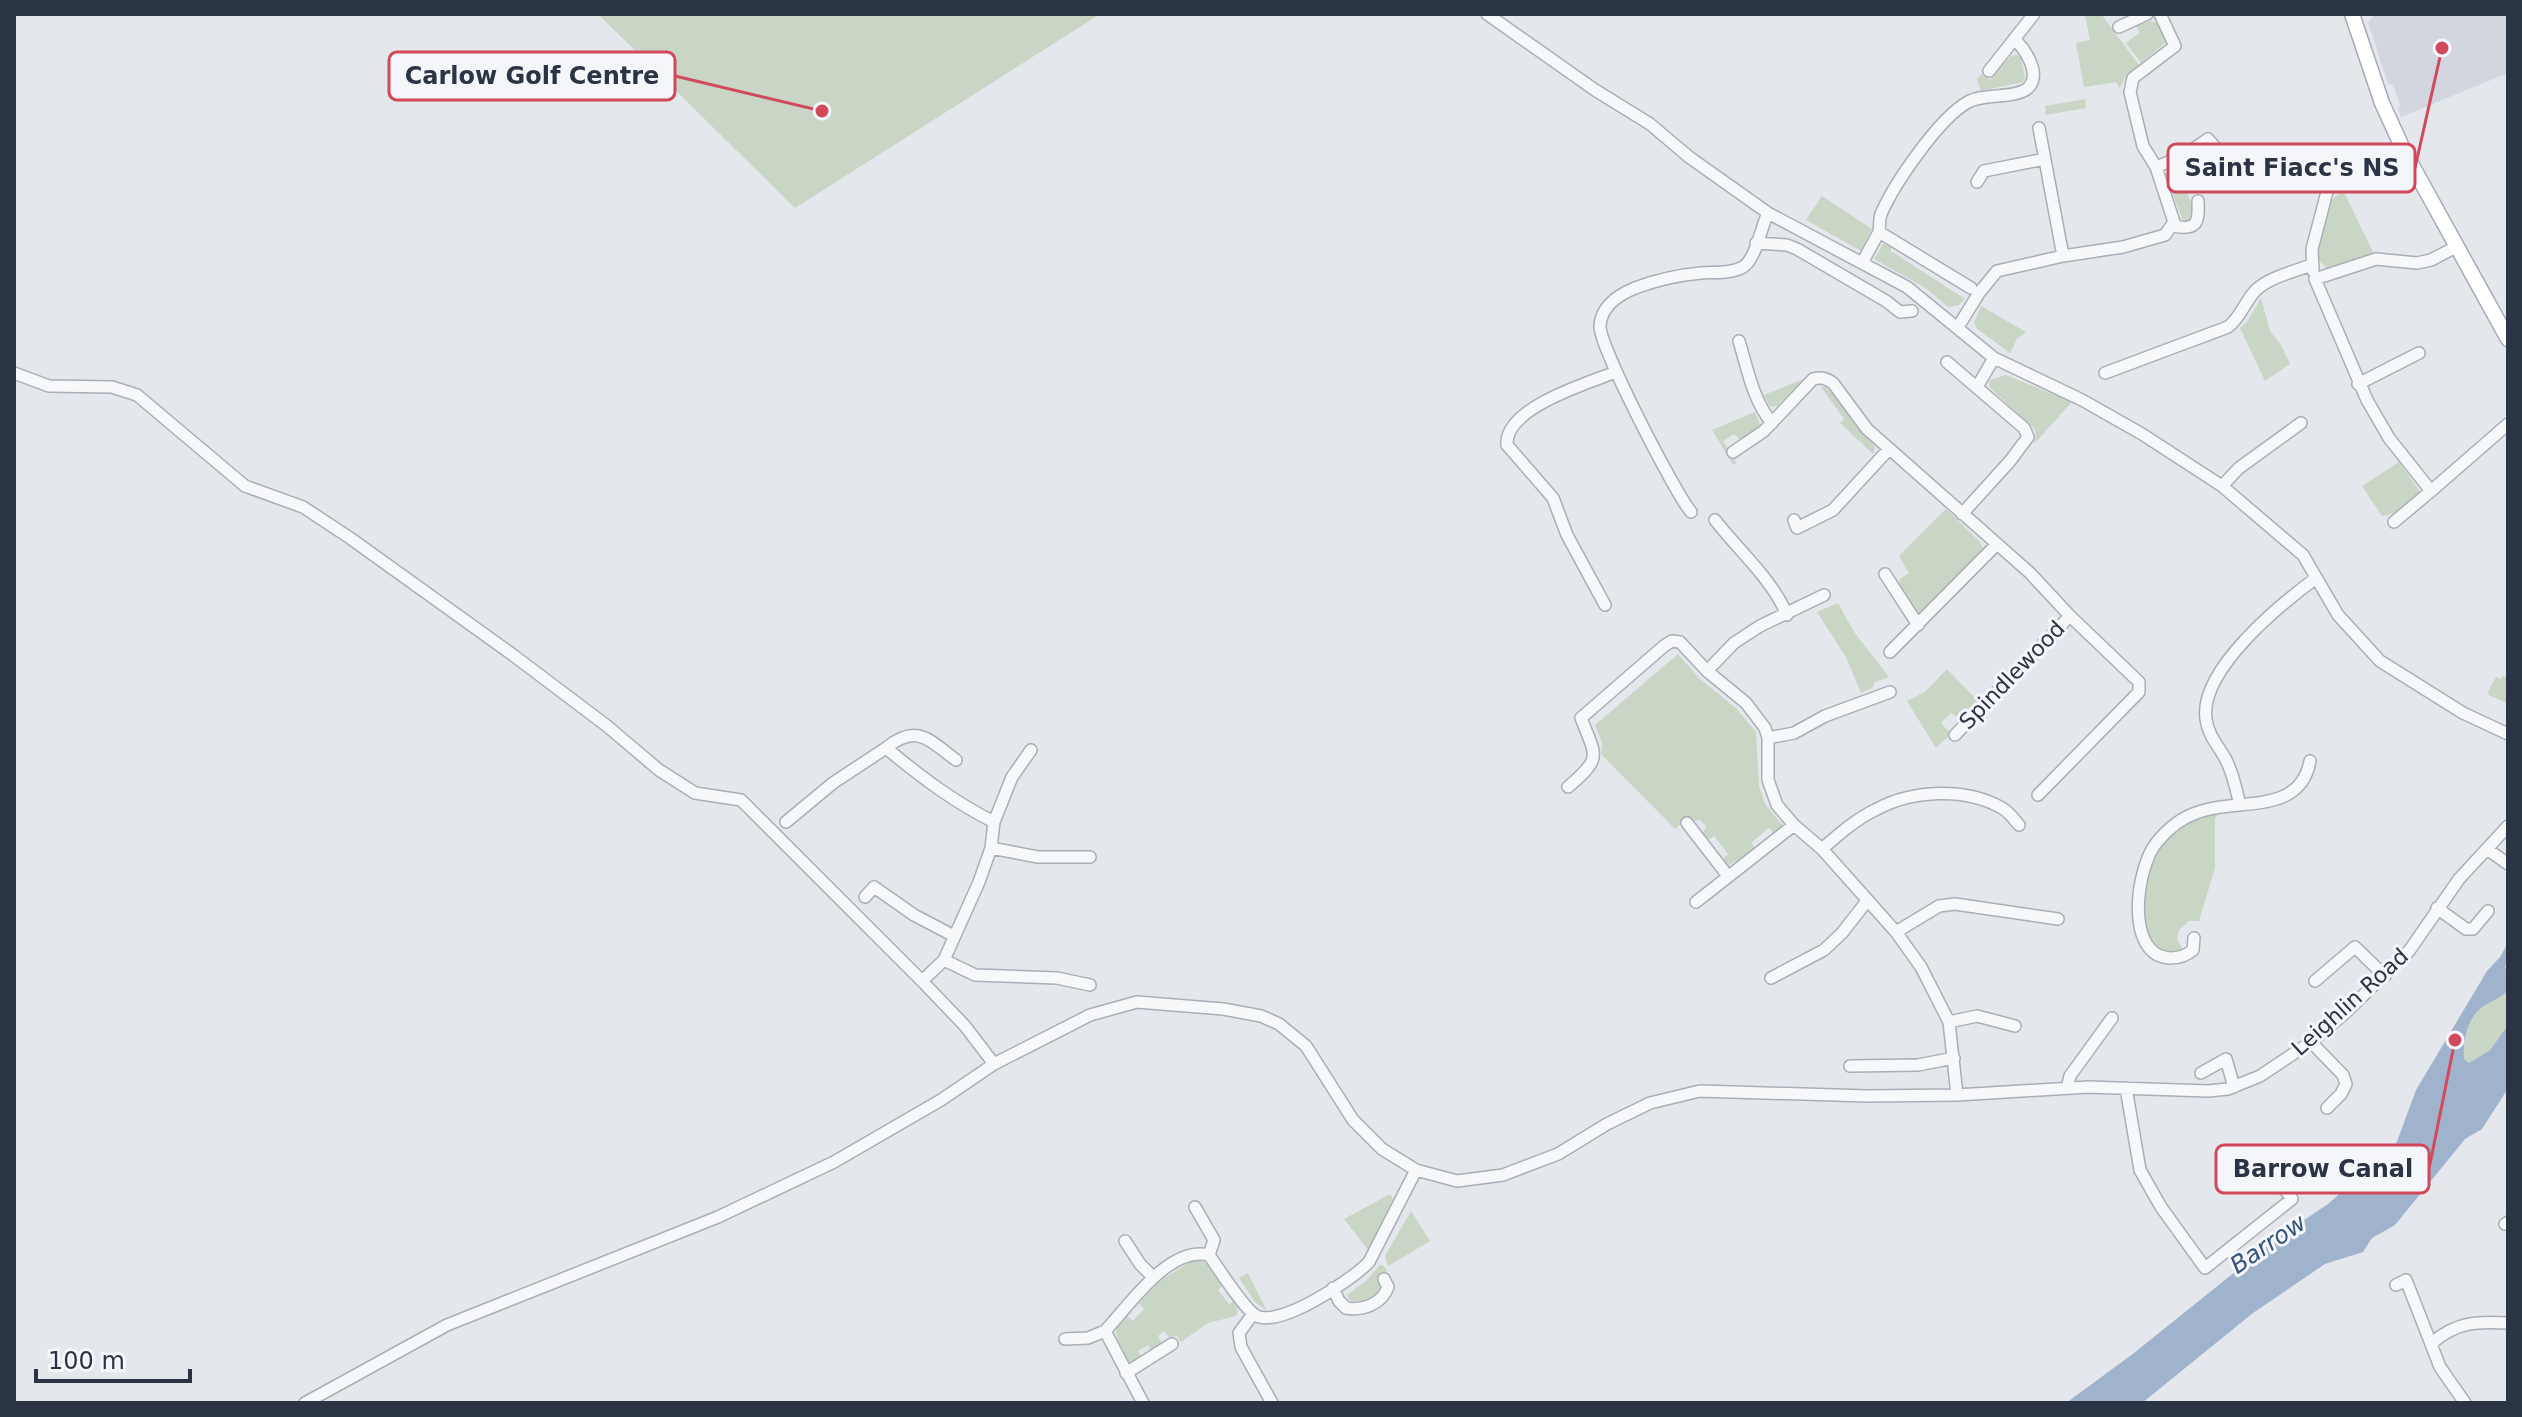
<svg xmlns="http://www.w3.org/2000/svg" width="2522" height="1417" viewBox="0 0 2522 1417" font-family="'DejaVu Sans',sans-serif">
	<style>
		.built { fill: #d2d6de }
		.green { fill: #c9d6c5 }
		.water { fill: #9fb4cc }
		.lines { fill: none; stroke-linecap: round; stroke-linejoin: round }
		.minor-casing { stroke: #a9aeb7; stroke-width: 14 }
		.major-casing { stroke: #a3abb8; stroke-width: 17 }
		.minor { stroke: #f7f8fa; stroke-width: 11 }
		.major { stroke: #fff; stroke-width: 14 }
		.labels { text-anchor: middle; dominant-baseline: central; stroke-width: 6; stroke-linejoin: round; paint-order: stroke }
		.street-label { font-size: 22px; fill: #2b3445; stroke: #f4f6f9 }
		.water-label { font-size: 24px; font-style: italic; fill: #34527a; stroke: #f4f6f9 }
		.leader { fill: none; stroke: #d1495b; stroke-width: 3 }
		.callout-dot { fill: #d1495b; stroke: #f4f6f9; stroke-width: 3 }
		.callout { fill: #f4f6f9; stroke: #d1495b; stroke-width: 3 }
		.callout-label { font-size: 24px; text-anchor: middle; font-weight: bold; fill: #2b3445 }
	</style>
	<rect width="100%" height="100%" fill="#e4e7ec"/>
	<path class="built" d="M2376,14h132v59l-107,44 -3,-7 2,-6 -7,-19 -5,-1 -20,-62z"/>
	<path class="green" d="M598,14h502l-305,194z
		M2091,14h10l38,51 -12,9 -7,14 -4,-6 -32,5 -8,-44 14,-3 -5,-24z
		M2150,21l7,2 9,19 -25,21 -15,-20 14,-11 -4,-6z
		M2017,55l4,3 4,20 -2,4 -42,9 -4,-11 4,-6 9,6 21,-24z
		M2085,99l1,9 -40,7 -1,-9z
		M2173,167c8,15 24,37 18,54l-7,2 -19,-49z
		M2342,188l32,66 -46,15 -10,-9c1,-15 4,-46 12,-58 5,-6 9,-6 12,-14z
		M1822,196l50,33 -11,22 -55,-31z
		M1883,244l8,2v5l74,48 -6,6 -11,2 -21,-18 -53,-30z
		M2261,298l9,33 11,14 9,19 -25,17 -25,-53 7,-6z
		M1981,306l45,26 -9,7 -7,14 -34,-25 -2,-6z
		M2006,375l66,27 -38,42 2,-11 -3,-6 -44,-40 1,-7z
		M1806,378l-29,28 -7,1 -6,-12z
		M1821,387h5l5,5 44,55 -2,7 -33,-31 4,-4z
		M1755,412l6,15 -16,12h-6l-5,-5 -11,7 14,22 -4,2 -21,-35z
		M2399,462l22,31 -23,20 -16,3 -20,-30z
		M1946,509l34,33 4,9 -62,61 -7,1 -16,-27 1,-7 9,-6 -10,-17z
		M1838,603l16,29 35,45 -14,5 -3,6 -11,5 -15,-36 -29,-45z
		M1678,654l21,24 38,31 19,23 3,54 6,18 18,22 -8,9 -6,-7 -18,15 5,6 -27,16 -7,-5 6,-6 -14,-18 -7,5 -4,-7 3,-8 -6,-6 -7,1 -5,-3 -13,11 -74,-75 1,-11 -7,-18z
		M1947,669l31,32 -17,18 -10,-6 -10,10 10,11 -15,14 -29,-47 18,-9z
		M2503,676l5,2v26l-21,-10 9,-17 5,2z
		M2222,810l-7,9v49l-16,53h-10l-10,9 -2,9 6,11c-55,15 -42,-84 -20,-109 16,-18 37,-25 59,-31z
		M2508,990v35l-18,25 -21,13 -5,-4c-1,-16 2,-38 16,-50 9,-8 20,-9 28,-19z
		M1390,1194l3,5 -25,51 -24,-31z
		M1411,1211l19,30 -42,25 -3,-10z
		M1197,1258l10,6 18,20 -7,6 11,14 4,-2 5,8 -2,6 -28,7 -27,19 -4,-6 -8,1 -5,-6 -6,5 4,8 -10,8 -4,-7 -10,6 4,6 -6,5 -8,-1 -11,-22 -1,-10 11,-13 6,5 11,-12 -5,-6 22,-23z
		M1380,1265l4,1 3,5 -9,6 6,12 -4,6 -19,9 -12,-4 -2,-5 19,-14z
		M1248,1273l19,38 -12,-9 -16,-24z"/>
	<path class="water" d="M2508,943v16l-3,8 3,6v17c-8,10 -19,11 -28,19 -14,12 -17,34 -16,50l5,4 21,-13 18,-25v62l-3,6 -23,36 -17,10 -70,86 -23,13 -9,14 -38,12 -72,49 -111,90h-76l68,-50 142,-114 52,-35 68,-60 20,-54 71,-119 13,-14z"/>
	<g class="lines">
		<defs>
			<path id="minor" d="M1487,14l108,76 55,34 39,33 79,56 139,74 87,71 88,42 60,34 80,52 81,69 35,60 42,46 83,52 45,21
				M2119,27l28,-13
				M1989,71l45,-57
				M2039,128l24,128
				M2156,167l27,-11 25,-17 14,16
				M1977,182l7,-11 61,-12
				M2173,226c24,5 26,-3 25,-25
				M1756,243l31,2 10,4 89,52 14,11 12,-1
				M2456,247l-25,13 -14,3 -41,-4 -61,20 52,121 22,38 42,53 77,-67
				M1862,263l17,-31
				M2313,271l-1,-22 16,-61
				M1971,288l-92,-56c1,-6 0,-12 2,-18 13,-30 58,-96 87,-112 15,-9 48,-3 60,-14 14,-14 -3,-39 -14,-49
				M1958,327l21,-34 18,-22 66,-15 60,-9 42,-12 9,-13 -18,-55 -13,-21 -13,-54 3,-14 42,-32 -15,-32
				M1739,341c8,26 14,60 33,82
				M1947,362l77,66 4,9 -18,24 -48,53
				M14,373l35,13 63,1 25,8 108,91 58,21 47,31 163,117 94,71 52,44 36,23 46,7 181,181 43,45 29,38
				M2105,373l123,-46c13,-10 17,-26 28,-37 14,-13 37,-18 55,-25
				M2358,384l61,-31
				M1977,387l17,-29
				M1733,452l31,-21 49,-52c8,-2 13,-1 20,4l34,46 163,144 40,43 69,66v10l-101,103
				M2222,486l17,-18 62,-45
				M1691,512c-16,-19 -92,-166 -91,-186 1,-19 18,-31 35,-38 21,-8 44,-13 66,-15 12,-1 30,1 42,-6 13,-8 18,-40 25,-54
				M1715,520c24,31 57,59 72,95
				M1794,520l3,8 36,-18 56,-61
				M2394,522l37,-31
				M1885,574l33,51
				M1605,605l-38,-70 -14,-37 -46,-53c-3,-37 81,-62 109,-73
				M1890,652l106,-107
				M1707,671l27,-28 26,-17 64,-31
				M1955,735l115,-119
				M1768,738l26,-5 31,-17 65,-24
				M886,748c31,-25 43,-8 70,12
				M1568,787c35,-30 28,-30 13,-69l83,-72 8,-5 8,1 27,29 39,32 19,25 3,10v42l9,25 17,20 28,24 74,83 25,35 28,55 8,73
				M2240,805c-4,-16 -7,-33 -15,-47 -8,-14 -17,-23 -19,-39 -7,-49 75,-115 110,-141
				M786,822l47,-39 53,-35c35,29 68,54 108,74
				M1687,823l41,53
				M991,848l47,9h52
				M1822,849c17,-15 34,-30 55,-40 36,-19 88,-22 125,-1 7,4 12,11 17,17
				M2487,849l21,15
				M865,897l9,-10 40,28 40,21
				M1696,902l98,-77
				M2437,908l29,21h7l15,-18
				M1896,932l43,-26 16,-2 103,15
				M2194,938l-1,12c-7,6 -14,8 -23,8 -46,-2 -34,-91 -13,-116 10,-12 24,-24 39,-29 39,-16 104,4 114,-52
				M944,960l31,15 82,3 33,7
				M1771,978l53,-28 18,-17 25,-32
				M922,981l22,-21 35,-78 12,-34 3,-26 18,-45 19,-27
				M2315,981l40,-34 30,29
				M1949,1022l28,-6 38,10
				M2311,1042l32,33 3,9 -5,10 -14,14
				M1850,1066l68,-1 36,-7
				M2201,1073l25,-14 8,28
				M2067,1088l3,-12 42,-58
				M2126,1088l14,82 21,37 44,61 87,-69 -11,-15
				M1195,1207l19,33 -5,15
				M2505,1224l3,-2
				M1125,1241l15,23 13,13
				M2396,1285l10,-5 34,87 25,36
				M1333,1288l6,13 7,7c17,3 36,-4 42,-21l-4,-8
				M1253,1314l-14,19 2,14 31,56
				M1065,1339l23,-1 17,-7
				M2432,1343c24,-21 45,-22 76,-20
				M1126,1373l46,-29
				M305,1403l142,-78 271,-108 116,-55 107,-62 53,-36 96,-49 47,-13 86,7 38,7 18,8 27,22 47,74 29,29 34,21 41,11 46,-6 55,-21 49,-30 43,-21 50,-12 168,5 89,-1 131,-8 120,4 20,-2 32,-13 51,-34 34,-29 64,-62 50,-72 49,-53
				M1143,1403l-38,-72c24,-25 64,-86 104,-76 10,14 33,51 46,60 22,15 97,-35 114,-53l47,-92"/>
			<path id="major" d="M2352,14l30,89 21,46 105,190"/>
		</defs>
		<use href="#minor" class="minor-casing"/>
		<use href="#major" class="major-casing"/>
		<use href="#minor" class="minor"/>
		<use href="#major" class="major"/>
	</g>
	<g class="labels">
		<g class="street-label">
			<text transform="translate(2012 675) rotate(-46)">Spindlewood</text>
			<text transform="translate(2350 1002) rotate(-42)">Leighlin Road</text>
		</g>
		<g class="water-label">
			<text transform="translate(2268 1244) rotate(-34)">Barrow</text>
		</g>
	</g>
	<path class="leader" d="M822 111L675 76M2442 48L2415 168M2455 1040L2429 1169"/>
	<g class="callout-dot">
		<circle cx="822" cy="111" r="8"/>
		<circle cx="2442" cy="48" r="8"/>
		<circle cx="2455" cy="1040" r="8"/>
	</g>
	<g class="callout">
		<rect x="389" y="52" width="286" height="48" rx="8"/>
		<rect x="2168" y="144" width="247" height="48" rx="8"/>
		<rect x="2216" y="1145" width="213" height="48" rx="8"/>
	</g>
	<g class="callout-label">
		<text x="532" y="84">Carlow Golf Centre</text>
		<text x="2292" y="176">Saint Fiacc's NS</text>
		<text x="2323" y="1177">Barrow Canal</text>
	</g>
	<rect width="2522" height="1417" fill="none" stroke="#2b3445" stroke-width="32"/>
	<path d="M36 1369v12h154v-12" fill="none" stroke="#2b3445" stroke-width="4"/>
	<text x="48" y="1369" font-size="24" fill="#2b3445" stroke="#f4f6f9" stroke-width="6" paint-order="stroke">100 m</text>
</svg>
